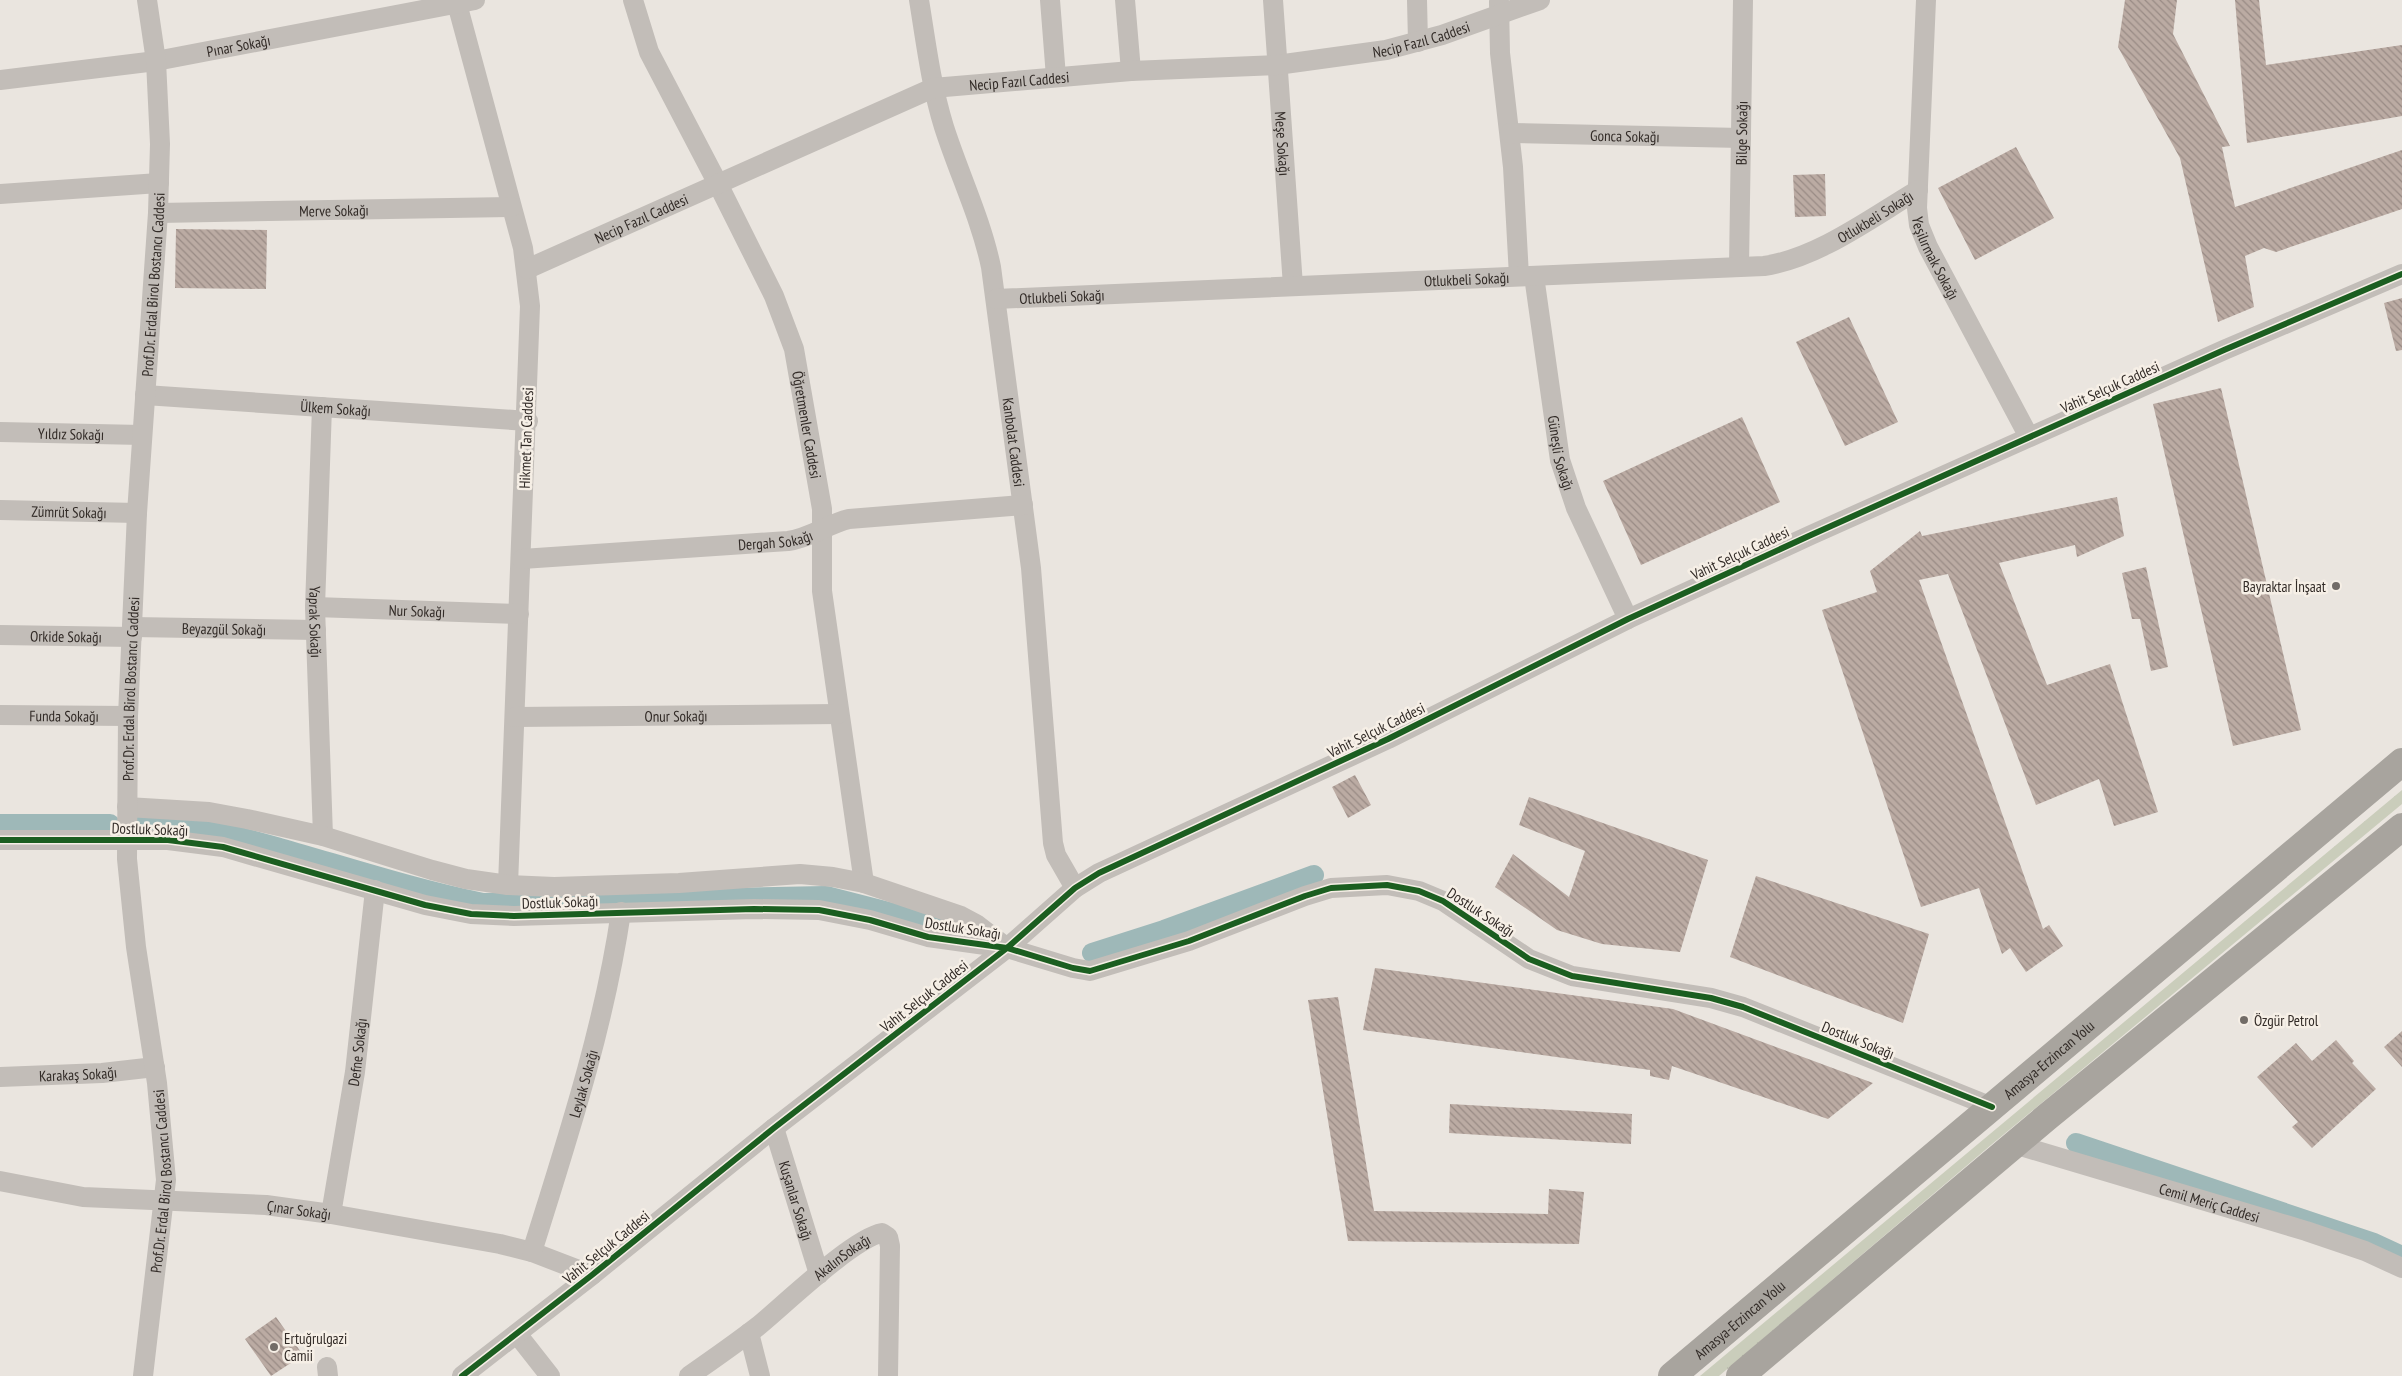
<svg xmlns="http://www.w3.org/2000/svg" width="2402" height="1376" viewBox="0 0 2402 1376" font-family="'PT Sans Narrow',sans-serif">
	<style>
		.grass { fill: url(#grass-tufts) }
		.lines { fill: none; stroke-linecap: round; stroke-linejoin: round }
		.canal { stroke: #9eb8b8; stroke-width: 20 }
		.building { fill: url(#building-back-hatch) }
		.minor { stroke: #c2bdb8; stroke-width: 20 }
		.highway { stroke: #a8a49e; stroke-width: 28 }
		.cycleway-casing { stroke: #f6efe6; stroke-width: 9 }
		.cycleway { stroke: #1b5e20; stroke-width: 6 }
		.poi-dot { fill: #726c67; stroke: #f6efe6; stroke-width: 2 }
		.labels { text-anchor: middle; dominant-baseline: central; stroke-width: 5; stroke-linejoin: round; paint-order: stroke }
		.street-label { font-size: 15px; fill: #322b27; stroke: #f6efe6 }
		.poi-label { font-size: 15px; fill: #322b27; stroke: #f6efe6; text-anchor: start }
	</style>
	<defs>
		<pattern id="grass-tufts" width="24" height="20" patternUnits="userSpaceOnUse" patternTransform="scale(1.25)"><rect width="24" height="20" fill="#cacdbb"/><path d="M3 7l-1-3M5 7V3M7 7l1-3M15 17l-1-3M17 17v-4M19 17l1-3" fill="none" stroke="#aeb0a1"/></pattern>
		<pattern id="building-back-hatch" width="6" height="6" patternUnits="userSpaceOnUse" patternTransform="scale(1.25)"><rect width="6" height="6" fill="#bbaba3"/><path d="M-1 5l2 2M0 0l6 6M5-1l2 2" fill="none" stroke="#998b85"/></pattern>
	</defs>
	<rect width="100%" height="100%" fill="#eae5df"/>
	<path class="grass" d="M2402,790v14l-411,341 -272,231h-19z"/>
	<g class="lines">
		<path class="canal" d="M145,823c47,0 89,12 135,25 67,19 134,41 203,55l343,-7 117,30
			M0,824h110
			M1092,953l72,-23 150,-55
			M2076,1143l298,100 28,13"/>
	</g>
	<path class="building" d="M2125,0h52l-4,34 57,112 -8,1 13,60 167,-57v59l-126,43 -12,-4 -19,8 9,51 -36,15 -38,-164 -62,-111z
		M2235,0h24l7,65 136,-20v71l-155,27z
		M2016,147l38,71 -79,42 -37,-72z
		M1825,174l1,42 -31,1 -2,-42z
		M176,229l91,1 -1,59 -91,-1z
		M2402,298v52l-6,1 -12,-48z
		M1849,317l49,105 -53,24 -49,-104z
		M2221,388l80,342 -68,16 -80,-342z
		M1742,417l38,85 -139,63 -38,-84z
		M2117,497l7,39 -47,21 -2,-12 -76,18 48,122 63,-21 48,148 -44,14 -15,-47 -63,26 -88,-231 -29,6 124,349 6,-4 14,21 -37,26 -16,-24 -8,6 -23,-66 -58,19 -99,-297 55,-18 -7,-21 50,-40 2,5z
		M2146,567l22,100 -17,4 -11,-52h-8l-10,-46z
		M1355,775l16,30 -23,13 -16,-31z
		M1529,797l179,63 -28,92 -78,-8 -45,-14 -62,-43 18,-33 56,43 16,-46 -66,-26z
		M1756,876l173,58 -26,89 -173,-66z
		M1375,968l298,41 200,74 -45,36 -156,-53 -3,14 -19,-4v-6l-287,-40z
		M1338,997l36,214 174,3 1,-25 35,3 -5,52 -231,-3 -40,-241z
		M2402,1031v36l-18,-20z
		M2336,1040l18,21 -2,2 24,26 -64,59 -20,-21 6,-5 -41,-45 39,-34 16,18z
		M1450,1104l182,10 -1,30 -182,-11z
		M276,1317l27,38 -32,21 -26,-37z"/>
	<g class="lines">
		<g class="minor">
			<path d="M456,0l67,248 7,58 -22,579"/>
			<path id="s1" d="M633,0l16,52 69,132 56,112 20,53 28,160v82l42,292"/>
			<path id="s2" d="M919,0c7,43 12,85 25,127 15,47 37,92 47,140l40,301 22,275 3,12 19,33"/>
			<path d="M1050,0l6,77"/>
			<path d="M1125,0l6,71"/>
			<path id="s3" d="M1273,0l20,286"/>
			<path d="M1417,0l1,42"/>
			<path id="s4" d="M1926,0l-9,208 2,17 9,22 101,190"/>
			<path d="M1499,2l1,51 13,114 6,109"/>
			<path id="s5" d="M0,80l156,-19 319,-61"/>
			<path id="s6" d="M1510,133l231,5"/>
			<path d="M0,194l159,-11"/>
			<path id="s7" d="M158,213l353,-6"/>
			<path id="s8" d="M1739,267l4,-267"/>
			<path id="s9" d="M527,269l406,-181 198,-17 146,-6 109,-15 56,-15 98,-35"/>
			<path id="s10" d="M1534,276l26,184 16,48 52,111"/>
			<path id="s11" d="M996,299l768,-33c54,-8 107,-48 154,-76"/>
			<path id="s12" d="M145,395l383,26"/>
			<path id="s13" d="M322,407l-7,200 8,229"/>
			<path id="s14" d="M0,432l142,3"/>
			<path id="s15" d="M0,510l137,3"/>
			<path id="s16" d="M522,559l266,-18c22,-3 40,-17 61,-22l174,-14"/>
			<path id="s17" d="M315,607l204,7"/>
			<path id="s18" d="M132,627l184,3"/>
			<path id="s19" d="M0,635l132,2"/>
			<path id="s20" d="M0,715l128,1"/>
			<path id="s21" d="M515,717l323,-3"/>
			<path d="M127,807l82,5 38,7 76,17 109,34 34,9 42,6 46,2 125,-4 121,-9 33,3 31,6 97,33 15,8 31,24"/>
			<path d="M0,840h168l55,7 202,58 46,9 43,2 240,-7 65,1 51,10 58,17 79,11 66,20 17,3 99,-30 116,-45 26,-8 56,-3 32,6 24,10 86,58 43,17 139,22 32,9 249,100"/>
			<path id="s22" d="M0,1077l102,-4 53,-6"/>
			<path id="s23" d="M774,1128l45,146"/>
			<path id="s24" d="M2014,1144l292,87 59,20 37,17"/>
			<path id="s25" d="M0,1181l83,16 183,8 65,9 169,30 32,8 60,23"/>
			<path id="s26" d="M331,1214l24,-142 20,-182"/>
			<path id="s27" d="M532,1252c35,-112 72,-224 89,-340"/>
			<path d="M749,1333l11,43"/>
			<path d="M517,1334l33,42"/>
			<path d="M327,1367l1,9"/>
			<path id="s28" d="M143,1376l23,-196 -9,-97 -21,-136 -9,-88 1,-143 9,-203 21,-300 2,-69 -4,-83 -9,-61"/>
			<path d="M462,1376l130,-101 182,-147 233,-180 68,-60 24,-15 289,-134 240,-120 183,-84 413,-185 178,-76"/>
			<path id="s29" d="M689,1376c23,-16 46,-32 68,-49 26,-21 96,-89 125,-94l6,4 2,9 -2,130"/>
		</g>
		<g class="highway">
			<path id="s30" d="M1672,1376l730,-614"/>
			<path d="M1740,1376l307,-259 355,-290"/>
		</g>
		<defs>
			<path id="cycleway" d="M0,840h168l55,7 202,58 46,9 43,2 240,-7 65,1 51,10 58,17 79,11 66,20 17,3 99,-30 116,-45 26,-8 56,-3 32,6 24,10 86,58 43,17 139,22 32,9 249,100
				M462,1376l130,-101 182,-147 233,-180 68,-60 24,-15 289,-134 240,-120 183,-84 413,-185 178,-76"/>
		</defs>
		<use href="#cycleway" class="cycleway-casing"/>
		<use href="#cycleway" class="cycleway"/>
	</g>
	<g class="poi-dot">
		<circle cx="2336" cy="586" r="5"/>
		<circle cx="2244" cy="1020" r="5"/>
		<circle cx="274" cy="1347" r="5"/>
	</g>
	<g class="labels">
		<g class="street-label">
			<text stroke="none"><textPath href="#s9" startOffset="936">Necip Fazıl Caddesi</textPath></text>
			<text stroke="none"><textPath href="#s5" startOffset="241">Pınar Sokağı</textPath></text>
			<text stroke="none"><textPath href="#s9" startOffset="531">Necip Fazıl Caddesi</textPath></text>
			<text stroke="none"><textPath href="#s8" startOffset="134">Bilge Sokağı</textPath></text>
			<text stroke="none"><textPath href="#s6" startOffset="115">Gonca Sokağı</textPath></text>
			<text stroke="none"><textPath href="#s3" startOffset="144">Meşe Sokağı</textPath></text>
			<text stroke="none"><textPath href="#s7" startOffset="176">Merve Sokağı</textPath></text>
			<text stroke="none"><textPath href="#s11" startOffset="891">Otlukbeli Sokağı</textPath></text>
			<text stroke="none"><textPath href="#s9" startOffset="125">Necip Fazıl Caddesi</textPath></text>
			<text stroke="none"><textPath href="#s4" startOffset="262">Yeşilırmak Sokağı</textPath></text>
			<text stroke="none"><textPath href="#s11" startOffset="471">Otlukbeli Sokağı</textPath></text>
			<text stroke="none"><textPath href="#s28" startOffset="1096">Prof.Dr. Erdal Birol Bostancı Caddesi</textPath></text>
			<text stroke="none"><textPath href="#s11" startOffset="66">Otlukbeli Sokağı</textPath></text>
			<text transform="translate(2110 387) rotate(-24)">Vahit Selçuk Caddesi</text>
			<text stroke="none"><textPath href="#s12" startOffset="191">Ülkem Sokağı</textPath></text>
			<text stroke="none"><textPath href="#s1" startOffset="462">Öğretmenler Caddesi</textPath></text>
			<text stroke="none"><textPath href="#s14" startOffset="71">Yıldız Sokağı</textPath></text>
			<text transform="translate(526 438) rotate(-88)">Hikmet Tan Caddesi</text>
			<text stroke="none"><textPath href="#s2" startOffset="454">Kanbolat Caddesi</textPath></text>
			<text stroke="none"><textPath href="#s10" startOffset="179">Güneşli Sokağı</textPath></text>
			<text stroke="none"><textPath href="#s15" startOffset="69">Zümrüt Sokağı</textPath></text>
			<text stroke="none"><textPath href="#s16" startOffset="254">Dergah Sokağı</textPath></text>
			<text transform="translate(1740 553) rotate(-25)">Vahit Selçuk Caddesi</text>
			<text stroke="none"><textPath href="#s17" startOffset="102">Nur Sokağı</textPath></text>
			<text stroke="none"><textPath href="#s13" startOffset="215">Yaprak Sokağı</textPath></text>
			<text stroke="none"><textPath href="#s18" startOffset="92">Beyazgül Sokağı</textPath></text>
			<text stroke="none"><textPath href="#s19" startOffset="66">Orkide Sokağı</textPath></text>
			<text stroke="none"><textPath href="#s28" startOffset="691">Prof.Dr. Erdal Birol Bostancı Caddesi</textPath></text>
			<text stroke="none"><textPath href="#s21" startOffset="161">Onur Sokağı</textPath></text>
			<text stroke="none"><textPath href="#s20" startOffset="64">Funda Sokağı</textPath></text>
			<text transform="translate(1376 730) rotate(-26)">Vahit Selçuk Caddesi</text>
			<text transform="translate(150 829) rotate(2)">Dostluk Sokağı</text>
			<text transform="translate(560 902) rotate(-2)">Dostluk Sokağı</text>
			<text transform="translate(1481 912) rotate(33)">Dostluk Sokağı</text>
			<text transform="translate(963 928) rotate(9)">Dostluk Sokağı</text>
			<text transform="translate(924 996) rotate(-38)">Vahit Selçuk Caddesi</text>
			<text transform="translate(1858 1040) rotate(22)">Dostluk Sokağı</text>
			<text stroke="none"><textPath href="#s26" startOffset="164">Defne Sokağı</textPath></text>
			<text stroke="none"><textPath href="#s30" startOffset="492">Amasya-Erzincan Yolu</textPath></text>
			<text stroke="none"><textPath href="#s22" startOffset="78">Karakaş Sokağı</textPath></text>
			<text stroke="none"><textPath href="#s27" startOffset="176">Leylak Sokağı</textPath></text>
			<text stroke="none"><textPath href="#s28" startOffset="196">Prof.Dr. Erdal Birol Bostancı Caddesi</textPath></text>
			<text stroke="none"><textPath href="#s23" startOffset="76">Kuşanlar Sokağı</textPath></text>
			<text stroke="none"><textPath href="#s24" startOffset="204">Cemil Meriç Caddesi</textPath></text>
			<text stroke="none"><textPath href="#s25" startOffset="301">Çınar Sokağı</textPath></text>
			<text transform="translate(606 1247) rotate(-39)">Vahit Selçuk Caddesi</text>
			<text stroke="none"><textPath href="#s29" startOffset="194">AkalınSokağı</textPath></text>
			<text stroke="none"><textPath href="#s30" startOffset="88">Amasya-Erzincan Yolu</textPath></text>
		</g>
		<g class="poi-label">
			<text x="2326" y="586" text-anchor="end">Bayraktar İnşaat</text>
			<text x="2254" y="1020">Özgür Petrol</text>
			<text x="284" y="1338">Ertuğrulgazi<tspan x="284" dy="17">Camii</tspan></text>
		</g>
	</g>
</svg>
